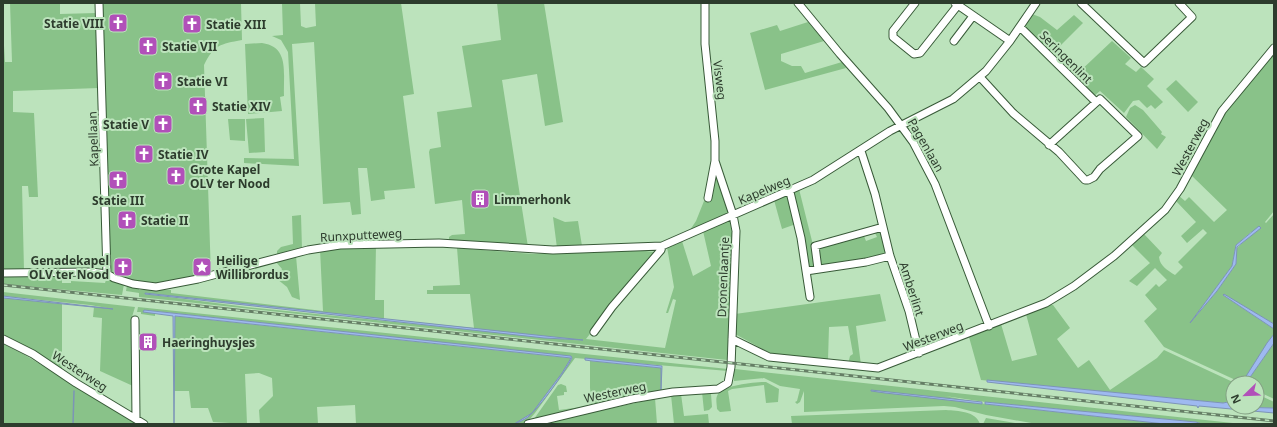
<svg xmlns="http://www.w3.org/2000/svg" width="1277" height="427" viewBox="0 0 1277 427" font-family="'Noto Sans',sans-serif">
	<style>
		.green { fill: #89c289; fill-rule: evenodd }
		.water { fill: #9eb9f0; stroke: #7c94b6 }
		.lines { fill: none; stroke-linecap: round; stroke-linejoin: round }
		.stream { stroke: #7c94b6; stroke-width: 1.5 }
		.minor-casing { stroke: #385a38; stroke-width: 9 }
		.minor { stroke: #fff; stroke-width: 7 }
		.rail-casing { stroke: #657e65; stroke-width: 3 }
		.rail { stroke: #bce3bc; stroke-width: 1.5; stroke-dasharray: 4.5; stroke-linecap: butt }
		.labels { text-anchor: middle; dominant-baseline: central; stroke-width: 4; stroke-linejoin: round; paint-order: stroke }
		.poi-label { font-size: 12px; font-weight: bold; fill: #2d3c2d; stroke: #bce3bc; text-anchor: start }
		.street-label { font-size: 12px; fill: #2d3c2d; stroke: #bce3bc }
	</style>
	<rect width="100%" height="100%" fill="#bce3bc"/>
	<path class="green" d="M10,3h50v11l36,-1 3,75 -86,3v21l21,1 4,84h-9l-1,-11h-6l2,84 -21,1v-242l2,33h7z
		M100,3h141l1,37c-22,4 -28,5 -38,25l7,211 -44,8 -28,1 -30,-12z
		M282,3h18l1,23 5,2 10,-2 -1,-23h86l13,91 -11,2 12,92 -31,3 1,8 -14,2 -4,-33h-9l3,46 -9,1 -2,-13 -27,2 -9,-162 -22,2 7,122 -55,-3v-5l50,1 -6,-107 -7,-12 -9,-4 11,-1z
		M497,3h47l19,119 -18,4 -8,-52 -35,6 26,167 -79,-6v-4l3,-2 13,-1 -3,-34 -27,4 -6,-52 1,-3 11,-2 -4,-35 35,-5 -10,-61 39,-6z
		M1032,14l8,3 17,13 17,-15 9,8 -29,29 22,23 36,-34 19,17 -6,6 11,8 5,-5 13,12 -7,7 16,16 -8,7 -4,-4 -4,3 -8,-8 -6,1 -9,12 -24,-22 -6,5 -70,-70z
		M808,22l16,19 -43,13v7l11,5h9l4,7 37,-11 4,6 -81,22 -15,-57 27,-8 3,6z
		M262,43c28,4 21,30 22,53l-4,1 2,14 -34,3 -3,-70z
		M1274,53v158l-9,11 1,1 8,-9v110l-51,-29 51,34v5l-7,9 -21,40 28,-40v56l-17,-8v-8h-15l-78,-36 -20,-26 13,-12 -12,-14 11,-11 3,3 8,-7 -12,-12 -18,18 -8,-5 21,-18 -18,-18 12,-11 18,19 -3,4c1,9 8,13 16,18l8,-8 -5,-5 29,-29 -4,-4 -16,14 -6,-7 15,-14 -21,-22 3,-5 7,6 4,-4 25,25 13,-12 -36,-35 29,-54 12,-18zM1251,232l2,1 -16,15 -1,16 -19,27 -26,31 41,-56 4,-21z
		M1176,80l22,22 -10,10 -22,-23z
		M1135,105l8,5 19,22 -1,2 5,3 -9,12 -31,-32 4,-9z
		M264,118l1,34 -16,1 -3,-34z
		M228,119h17v22l-15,-1z
		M715,168l15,45 -42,20 8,-12 8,-20h6z
		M799,189l14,56 2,21 -6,1 -16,-73z
		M784,196l4,1 8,27 -14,5 -8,-29z
		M301,215l1,34 -25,7v-5l4,-4 12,-3 -1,-28z
		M553,217l12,5 13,-1 4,25 -25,2z
		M727,220l3,1 3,18 -6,121 -559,-60 -29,-3v-4l-13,-2 1,-6 12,3v2h32v3l152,18 -3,-62 56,-4 -1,55h9v19l90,9 -4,-34h-43v-4h6v-4l27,-1 -3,-37 76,6 104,-4 17,2 -68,87 79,9 11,-48 -3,-1 -5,14h-2l8,-26 -7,-40 15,-6 11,35 18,-10 -8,-35zM145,293l438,48 -336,-34 -102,-13z
		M881,231l6,20 -1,4 -19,5 -46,5 -2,-17 45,-12 2,5 11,-4 -2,-4z
		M296,256l4,44 -8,-3 -5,-10 -10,-8 5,-10 -6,-7z
		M62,274v9h9v-2l34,2 2,-6 17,7 -2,11 -119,-11v-8z
		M3,292l132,15 -3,10 1,69 -33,-15 2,-53 -9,-1 1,-10 19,2 -23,-4 -87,-9z
		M880,294l6,27 -30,5 5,39 -13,-1 2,-8 3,-2 -5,-28 -19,1 -1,33 -56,-6 -37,-20v-20z
		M3,298l59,6v66l-59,-33z
		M1048,305h5l17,23 -13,11 21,29 11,-8 21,30 47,-32 7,-8 71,33h-2c0,8 0,18 -10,20l-242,-23 -12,-43 32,-13 11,37 25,-6 -11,-41z
		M138,307l590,62v2l-153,-13 -40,55 -6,7 -8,4h-165l-1,-19 -38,2 1,17h-58l-1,-14 14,-14 -1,-18 -13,-5 -14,1 2,50 -34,-2 -5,-14h-17l-2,-17h-15v-75l396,42 2,2v-3l-427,-47 -2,2 12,1v3l-14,-2v-2h-4z
		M3,344l20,10 110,65v5h-130z
		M590,361l71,7v24l-69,14 -2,-18z
		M735,369l507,55h-40l-6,-2 -211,-20 -40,-6 40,8 180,20h-128l-51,-9 -31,-8 -11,-1 -140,6v-21l-4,11 -3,2 -2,-2 2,-1 3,-12 -20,-3 -16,-8 -30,3v-10z
		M766,382l13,7 -1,13 -12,1 -2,-18 -32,4 -4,2 3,20 -11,1 -3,-3c0,-4 -2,-11 1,-15 6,-9 37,-12 48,-12z
		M561,384l5,2 1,6h-3v3l-7,1 2,14 22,-3 1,2 -48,10 24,-34z
		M702,392l9,2 1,13 -3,3 -5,1z
		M681,394l3,22 24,-2 1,10h-35l-3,-29z
		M1257,394l17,8v6l-17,-1z
		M655,398l2,26h-118l110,-24z
		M946,410c12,1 30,1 34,14h-188l-1,-8z
		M986,418l35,6h-38z"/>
	<path class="water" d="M1259,226l2,2 -24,19 -1,17 -19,27 -27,32 42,-57 4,-21z
		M145,293l438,47 -39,-2 -399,-44z
		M1224,294l50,30v5l-51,-34z
		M3,296l110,13 -110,-11z
		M144,310l427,46 1,2c-7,14 -32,49 -44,59 -4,3 -9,5 -14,7l18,-11 30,-40 9,-15 -396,-42 -1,108 -1,-108 -30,-4z
		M1274,334v9l-28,40 -3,-2 24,-38z
		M585,358l77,8 -1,24v-22l-69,-7 -7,-1z
		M987,380l236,23 5,-1 5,-7v12l41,1v5l-75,-7 -1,2 -1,-2 -210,-24z
		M871,390l111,12v2l-97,-11 -14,-2z
		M985,402l211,20 6,2h-37l-180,-20z"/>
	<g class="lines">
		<path class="stream" d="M73,424l1,-33"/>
		<defs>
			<path id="minor" d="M99,3l8,271
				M705,3v41l10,97v20l-7,37
				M798,3l42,51 48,54 25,34 22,42 54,142
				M915,3l-22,28v6l21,17 6,-1 38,-48
				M955,3l55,38
				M1081,3l63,60 48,-46 -13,-14
				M1020,27l76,75
				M954,41l19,-25
				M980,77l33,36 46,39 26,28h3l6,-3 6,-8 38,-33 -38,-37 -51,46
				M861,151l14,43 15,62 19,55 10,42
				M790,192l11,46 5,33 60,-9 24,-6
				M818,269l-3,-23 68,-19
				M806,271l4,26
				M3,273l88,-1 16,2 7,4 19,6 23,3 42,-8 110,-29 32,-5 99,-2 114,7 109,-4 151,-66 77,-49 63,-32 33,-28 24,-30 26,-38
				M135,320l1,99
				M594,332l18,-25 49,-57 1,-4
				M3,339l30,15 43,29 68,41
				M732,339l37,18 109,11 168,-65 28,-17 40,-30 51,-46 15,-21 42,-78 52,-63
				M528,424l104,-25 41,-7 45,-3 10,-6 3,-16 5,-136 -3,-16 -18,-54"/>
		</defs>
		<use href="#minor" class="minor-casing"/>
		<use href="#minor" class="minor"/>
		<defs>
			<path id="rail" d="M3,285l1271,136"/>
		</defs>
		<use href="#rail" class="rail-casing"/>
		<use href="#rail" class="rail"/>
	</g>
	<defs>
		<symbol id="church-square" viewBox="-11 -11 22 22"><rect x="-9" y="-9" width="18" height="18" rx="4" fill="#b150b9" stroke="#bce3bc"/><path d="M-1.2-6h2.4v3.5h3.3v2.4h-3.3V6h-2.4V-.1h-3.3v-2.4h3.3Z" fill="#fff"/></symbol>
		<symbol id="building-square" viewBox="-11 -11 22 22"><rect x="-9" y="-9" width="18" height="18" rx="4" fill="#b150b9" stroke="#bce3bc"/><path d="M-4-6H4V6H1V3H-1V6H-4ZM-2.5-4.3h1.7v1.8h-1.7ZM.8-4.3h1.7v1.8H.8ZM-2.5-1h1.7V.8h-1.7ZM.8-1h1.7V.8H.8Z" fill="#fff"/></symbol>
		<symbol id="sight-square" viewBox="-11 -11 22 22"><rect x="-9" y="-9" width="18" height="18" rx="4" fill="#b150b9" stroke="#bce3bc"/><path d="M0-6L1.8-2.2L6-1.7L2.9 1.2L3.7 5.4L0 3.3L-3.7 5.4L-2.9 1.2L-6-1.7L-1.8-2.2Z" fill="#fff"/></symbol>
	</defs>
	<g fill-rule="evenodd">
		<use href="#church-square" x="107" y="12" width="22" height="22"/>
		<use href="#church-square" x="181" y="13" width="22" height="22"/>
		<use href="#church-square" x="137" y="35" width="22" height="22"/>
		<use href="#church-square" x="152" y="70" width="22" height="22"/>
		<use href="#church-square" x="187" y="95" width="22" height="22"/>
		<use href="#church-square" x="152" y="113" width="22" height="22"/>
		<use href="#church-square" x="133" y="143" width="22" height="22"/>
		<use href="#church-square" x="165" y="165" width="22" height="22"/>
		<use href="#church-square" x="107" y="169" width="22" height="22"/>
		<use href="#building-square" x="469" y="188" width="22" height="22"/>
		<use href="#church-square" x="116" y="209" width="22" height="22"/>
		<use href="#church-square" x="112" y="256" width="22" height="22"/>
		<use href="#sight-square" x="191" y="256" width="22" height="22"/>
		<use href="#building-square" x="137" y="331" width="22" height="22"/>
	</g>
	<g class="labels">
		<g class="poi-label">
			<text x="104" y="23" text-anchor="end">Statie VIII</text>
			<text x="206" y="24">Statie XIII</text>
			<text x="162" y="46">Statie VII</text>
			<text x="177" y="81">Statie VI</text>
			<text x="212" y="106">Statie XIV</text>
			<text x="149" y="124" text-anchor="end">Statie V</text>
			<text x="158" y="154">Statie IV</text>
			<text x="190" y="169">Grote Kapel<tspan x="190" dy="14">OLV ter Nood</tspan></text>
			<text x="494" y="199">Limmerhonk</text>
			<text x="118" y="200" text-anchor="middle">Statie III</text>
			<text x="141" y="220">Statie II</text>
			<text x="109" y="260" text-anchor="end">Genadekapel<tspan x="109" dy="14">OLV ter Nood</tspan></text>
			<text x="216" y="260">Heilige<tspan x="216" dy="14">Willibrordus</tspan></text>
			<text x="162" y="342">Haeringhuysjes</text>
		</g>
		<g class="street-label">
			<text transform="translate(1066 57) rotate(45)">Seringenlint</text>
			<text transform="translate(720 80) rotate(83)">Visweg</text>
			<text transform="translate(93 139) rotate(-92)">Kapellaan</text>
			<text transform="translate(926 145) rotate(60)">Pagenlaan</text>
			<text transform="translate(1190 147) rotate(-62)">Westerweg</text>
			<text transform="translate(764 190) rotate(-23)">Kapelweg</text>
			<text transform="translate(361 235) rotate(-3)">Runxputteweg</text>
			<text transform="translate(723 277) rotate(-88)">Dronenlaantje</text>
			<text transform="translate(912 289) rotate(72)">Amberlint</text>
			<text transform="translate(933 336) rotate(-21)">Westerweg</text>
			<text transform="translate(80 371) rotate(33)">Westerweg</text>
			<text transform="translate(615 392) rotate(-12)">Westerweg</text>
		</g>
	</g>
	<rect width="1277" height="427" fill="none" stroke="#2d3c2d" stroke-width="8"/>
	<g transform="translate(1245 395) rotate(247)"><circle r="19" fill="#bce3bc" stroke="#83a083"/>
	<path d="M0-3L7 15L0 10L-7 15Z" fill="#b150b9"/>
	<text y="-6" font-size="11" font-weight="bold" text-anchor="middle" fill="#2d3c2d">N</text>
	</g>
</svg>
